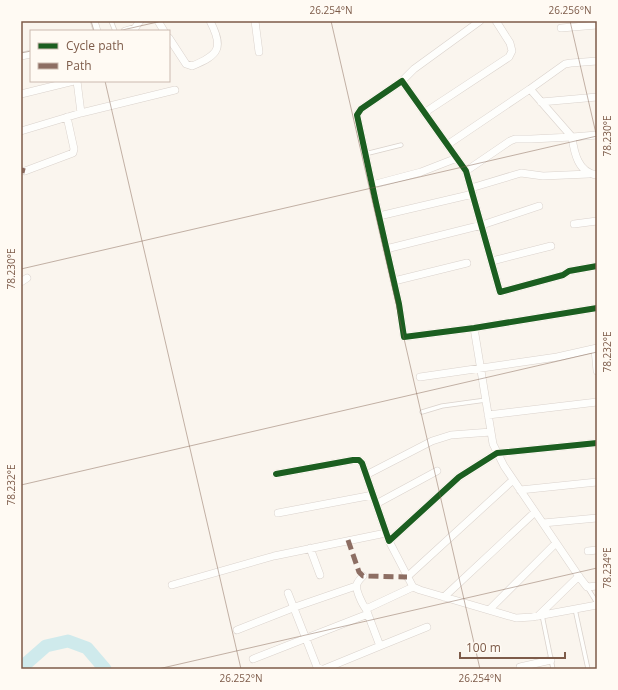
<svg xmlns="http://www.w3.org/2000/svg" width="618" height="690" viewBox="0 0 618 690" font-family="'Open Sans',sans-serif">
	<style>
		.lines { fill: none; stroke-linecap: round; stroke-linejoin: round }
		.river { stroke: #cfeaec; stroke-width: 13 }
		.lane-casing { stroke: #dad2cc; stroke-width: 5 }
		.street-casing { stroke: #dad2cc; stroke-width: 8 }
		.lane { stroke: #fefefc; stroke-width: 3.5 }
		.street { stroke: #fefefc; stroke-width: 7 }
		.quiet { stroke: #8d6e63; stroke-width: 5; stroke-dasharray: 10 5; stroke-linecap: butt }
		.cycleway-casing { stroke: #fffaf3; stroke-width: 8 }
		.cycleway { stroke: #1b5e20; stroke-width: 6 }
		.ticks { fill: none; stroke: #7d5b49; stroke-width: 1; stroke-opacity: 0.45 }
		.neatline { fill: none; stroke: #7d5b49; stroke-width: 1.5 }
		.ticks-label { font-size: 10px; text-anchor: middle; fill: #7d5b49 }
	</style>
	<rect width="100%" height="100%" fill="#faf5ee"/>
	<g class="lines">
		<path class="river" d="M21,668l25,-22 22,-5 19,7 18,21"/>
		<defs>
			<path id="lane" d="M111,21l4,10
				M365,154l36,-9
				M422,412l20,-6 44,-6
				M587,587l10,16
				M575,609l13,60
				M542,615l11,54"/>
			<path id="street" d="M94,21l3,10
				M158,21l6,10
				M255,21l4,31
				M561,28l36,-3
				M125,31l10,-3 5,-7
				M169,38l17,26 6,2c27,-11 32,-18 18,-45
				M21,56l10,-2
				M77,81l4,32
				M402,81l12,-12 66,-48
				M530,89l35,-25 6,-1 26,-2
				M21,94l53,-13
				M541,102l56,-5
				M424,113l85,-56 3,-6 -2,-8 -14,-22
				M21,131l60,-18 94,-23
				M447,145l83,-56 42,48 25,-2
				M25,171l48,-18 1,-4 -7,-32
				M466,171l44,-30 5,-2h16l41,-2c2,15 6,36 25,38
				M372,185l49,-13 36,-14
				M471,188l50,-15 22,3 46,-2
				M379,216l94,-22
				M574,224l23,-3
				M386,249l96,-24 57,-19
				M492,261l59,-15
				M597,266l-28,5 -6,4 -63,17 -34,-121 -64,-90 -41,28 -4,6 19,88 23,101 5,33 70,-9 123,-20
				M394,281l73,-18
				M21,282l6,-4
				M474,328l19,116 11,22 76,112 7,9 10,-1
				M595,349l2,22
				M420,377l137,-20 40,-9
				M488,415l109,-13
				M276,474l77,-14h6l3,3 27,78 70,-64 38,-24 100,-10
				M366,475l66,-34 19,-6 40,-3
				M520,490l77,-8
				M376,504l61,-33
				M278,513l95,-18
				M543,523l54,-5
				M389,541l24,46 7,3 96,28 16,-1 65,-12
				M310,548l10,27
				M588,551l9,-1
				M363,576c-2,2 -5,5 -6,8 -2,5 5,20 9,25l47,-22
				M407,577l106,-97
				M172,585l102,-29 112,-23
				M288,593l29,74 4,2
				M444,597l91,-85
				M366,609l14,37 47,-19
				M489,610l67,-67
				M538,616l41,-40
				M237,630l61,-24 58,-20
				M253,659l115,-45
				M520,667l31,-7
				M324,669l56,-23"/>
		</defs>
		<use href="#lane" class="lane-casing"/>
		<use href="#street" class="street-casing"/>
		<use href="#lane" class="lane"/>
		<use href="#street" class="street"/>
		<path class="quiet" d="M21,170l4,1
			M348,540l11,32 4,4 44,1"/>
		<defs>
			<path id="cycleway" d="M597,266l-28,5 -6,4 -63,17 -34,-121 -64,-90 -41,28 -4,6 19,88 23,101 5,33 70,-9 123,-20
				M276,474l77,-14h6l3,3 27,78 70,-64 38,-24 100,-10"/>
		</defs>
		<use href="#cycleway" class="cycleway-casing"/>
		<use href="#cycleway" class="cycleway"/>
	</g>
	<path class="ticks" d="M91,21l3,10M331,21l149,648M570,21l27,117M118,31l44,-10M21,53l10,-2M105,81l136,588M21,269l576,-133M21,485l576,-133M158,669l439,-101"/>
	<rect width="618" height="690" fill="none" stroke="#fffaf3" stroke-width="44"/>
	<rect x="30" y="30" width="140" height="52" fill="#fffaf3" stroke="#cbbaaf"/>
	<rect x="38" y="43" width="20" height="6" fill="#1b5e20" stroke="#cbbaaf"/>
	<text x="66" y="50" font-size="12" fill="#7d5b49">Cycle path</text>
	<rect x="38" y="63" width="20" height="6" fill="#8d6e63" stroke="#cbbaaf"/>
	<text x="66" y="70" font-size="12" fill="#7d5b49">Path</text>
	<path d="M460 652v6h105v-6" fill="none" stroke="#7d5b49" stroke-width="2"/>
	<text x="466" y="652" font-size="12" fill="#7d5b49" stroke="#fffaf3" stroke-width="3" paint-order="stroke">100 m</text>
	<rect x="22" y="22" width="574" height="646" class="neatline"/>
	<g class="ticks-label">
		<text x="331" y="14">26.254°N</text>
		<text x="570" y="14">26.256°N</text>
		<text transform="translate(607 136) rotate(-90)" y="4">78.230°E</text>
		<text transform="translate(11 269) rotate(-90)" y="4">78.230°E</text>
		<text transform="translate(607 352) rotate(-90)" y="4">78.232°E</text>
		<text transform="translate(11 485) rotate(-90)" y="4">78.232°E</text>
		<text transform="translate(607 568) rotate(-90)" y="4">78.234°E</text>
		<text x="241" y="682">26.252°N</text>
		<text x="480" y="682">26.254°N</text>
	</g>
</svg>
